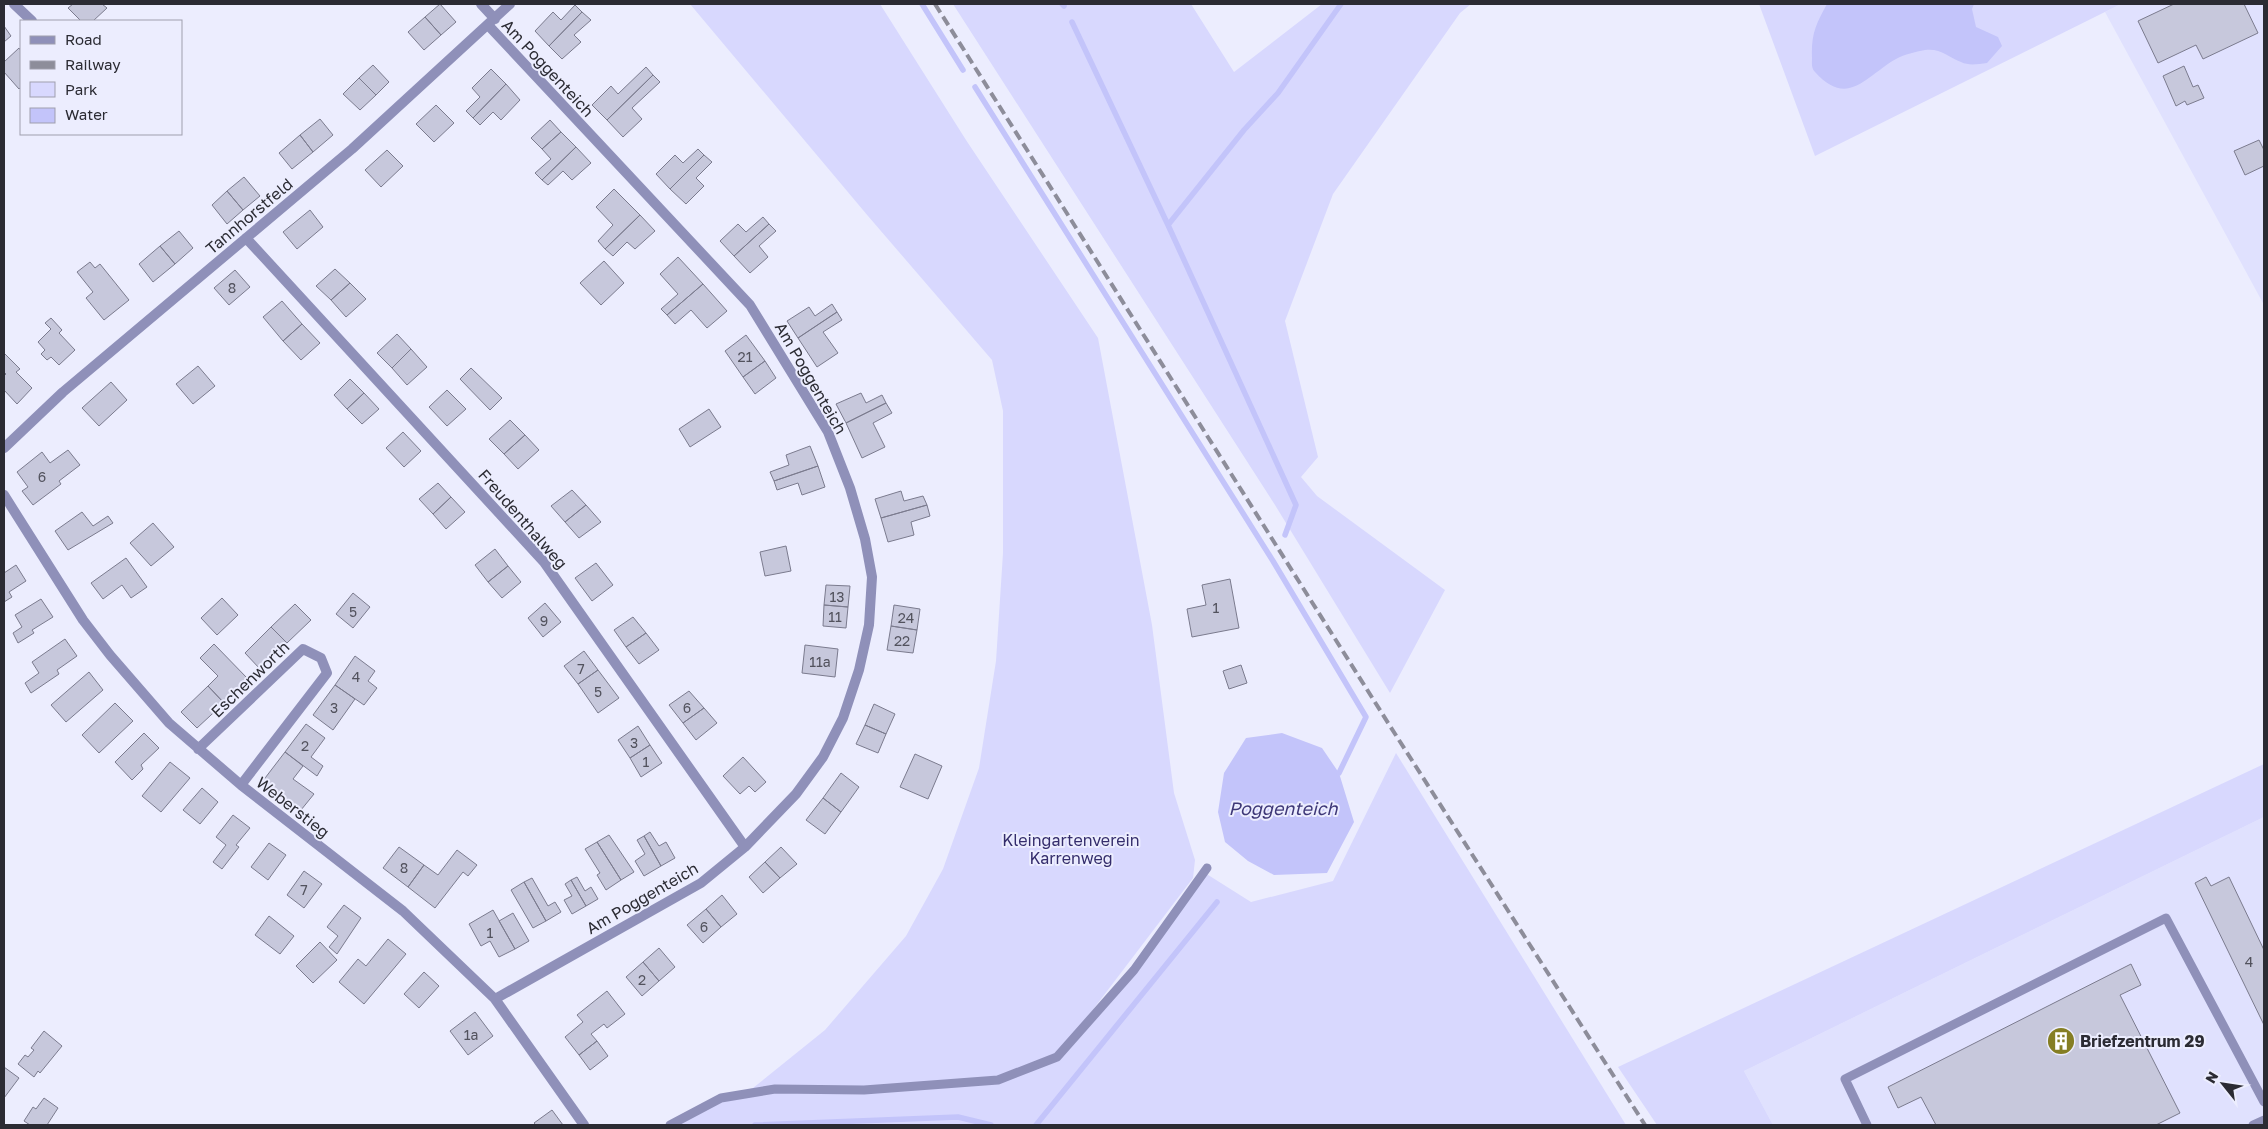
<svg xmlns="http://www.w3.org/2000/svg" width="2268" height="1129" viewBox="0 0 2268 1129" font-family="'Golos Text',sans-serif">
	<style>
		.built { fill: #e0e1fe }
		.green { fill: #d8d8fe }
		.water { fill: #c3c4fa }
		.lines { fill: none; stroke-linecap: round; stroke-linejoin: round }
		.stream { stroke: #c3c4fa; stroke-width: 5.5 }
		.building { fill: #c7c8dc; stroke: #7b7b8e }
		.service { stroke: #8f90b9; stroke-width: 9 }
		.minor { stroke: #8f90b9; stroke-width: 10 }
		.rail { stroke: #8d8d9a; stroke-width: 4; stroke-dasharray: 10 5; stroke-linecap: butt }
		.labels { text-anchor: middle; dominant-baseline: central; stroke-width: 4; stroke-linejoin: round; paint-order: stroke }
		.number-label { font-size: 14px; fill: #52525d }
		.street-label { font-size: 16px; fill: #2b2b33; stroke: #ecedfe }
		.park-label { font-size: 16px; fill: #342d6c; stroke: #ecedfe }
		.poi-label { font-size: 16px; font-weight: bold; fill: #2b2b33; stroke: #ecedfe; text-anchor: start }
		.water-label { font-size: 18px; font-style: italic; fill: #3e3878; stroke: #ecedfe }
	</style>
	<rect width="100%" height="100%" fill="#ecedfe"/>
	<path class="built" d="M2121,4h143v301l-159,-293z
		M2264,817v308h-491l-29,-54z"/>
	<path class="green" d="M690,4h190l86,136 132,198 54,287 22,168 21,67 -2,18 -130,171 71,-80 71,-96 46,29 82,-21 63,-128 230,372h-955l50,-27 32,-10 72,-58 81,-94 37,-67 36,-101 17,-107 7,-108v-142l-11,-51 -124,-144z
		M953,4h238l43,68 88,-68h149l-11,9 -127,181 -48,127 33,136 -17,20 16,19 128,94 -55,103 -115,-188z
		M1759,4h362l-306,152z
		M2264,764v53l-520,254 29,54h-116l-39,-58z"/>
	<path class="water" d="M1827,4h147l-2,5 4,18 22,10 4,9 -15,17c-9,1 -18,3 -26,-1 -13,-5 -20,-14 -36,-12 -10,2 -20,4 -29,9 -29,16 -48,50 -81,13 -4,-4 -3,-9 -3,-14 -1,-24 4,-34 15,-54z
		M1282,733l40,15 17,25 15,49 -27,51 -53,2 -26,-14 -23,-19 -7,-30 6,-39 22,-35z"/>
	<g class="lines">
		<path class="stream" d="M922,4l41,66
			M1062,4l2,2
			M1072,22l96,203 128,280 -11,30
			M975,87l298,474 93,156 -27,56
			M1168,225l76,-95 34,-37 63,-89
			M755,1125l203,-8 33,8
			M1036,1125l181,-223"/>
	</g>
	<path class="building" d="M73,4h29l5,4 -14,13h-12l-13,-13z
		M440,4l16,18 -15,13 -16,-18z
		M2174,4h70l14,29 -55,26 -7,-14 -38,18 -20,-42z
		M575,5l7,7 -33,34 -14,-15 18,-19 8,8z
		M582,12l9,8 -17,15 7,7 -19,17 -13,-13z
		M425,17l16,18 -17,15 -16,-18z
		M4,26l7,10 -7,6z
		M19,48l2,3v36l-2,2 -15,-17v-10z
		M373,65l16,17 -13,13 -17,-17z
		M2184,66l9,21 5,-2 6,13 -17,7 -2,-4 -9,5 -13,-30z
		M646,67l7,8 -46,45 -15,-15 19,-19 7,8z
		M491,69l15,15 -33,34 -7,-7 14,-14 -8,-9z
		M653,75l7,7 -28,26 10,11 -19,18 -16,-17z
		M359,78l17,17 -16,15 -17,-16z
		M506,84l14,16 -19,20 -8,-8 -13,13 -7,-7z
		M436,105l18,18 -20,19 -18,-18z
		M320,119l13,16 -20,17 -13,-17z
		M550,120l11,12 -19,17 -11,-11z
		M561,132l15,15 -34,33 -7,-7 16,-14 -9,-10z
		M300,135l13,17 -21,17 -13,-16z
		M2259,140l5,10v16l-19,9 -11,-24z
		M576,147l15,16 -19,17 -9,-9 -15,14 -6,-5z
		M698,149l6,6 -34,34 -14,-15 19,-19 8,8z
		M387,150l16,16 -22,21 -16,-17z
		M704,155l8,7 -16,16 8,8 -18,18 -16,-15z
		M244,177l16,19 -17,14 -16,-19z
		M614,189l26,26 -35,34 -7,-8 15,-16 -17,-18z
		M227,191l16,19 -16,14 -15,-19z
		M310,210l13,17 -26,22 -14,-17z
		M640,215l15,16 -20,18 -8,-7 -14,14 -8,-7z
		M763,217l6,7 -35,32 -14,-15 18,-17 8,8z
		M769,224l7,7 -17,15 9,11 -18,16 -16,-17z
		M179,231l14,17 -18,16 -15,-18z
		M160,246l15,18 -22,18 -14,-18z
		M678,257l25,27 -36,31 -6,-6 17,-15 -18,-20z
		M604,261l20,22 -23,22 -21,-22z
		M90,262l5,6 5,-4 29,36 -25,20 -18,-22 7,-6 -16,-20z
		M335,269l15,14 -19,17 -15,-14z
		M235,270l15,17 -21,18 -15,-17z
		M350,283l16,16 -20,18 -15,-17z
		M703,284l24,27 -20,17 -16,-18 -16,14 -8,-9z
		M282,301l20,23 -19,17 -20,-24z
		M832,304l5,8 -39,26 -11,-17 22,-14 6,9z
		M837,312l5,8 -19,12 15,21 -21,14 -19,-29z
		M51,318l11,12 -3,3 16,17 -16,15 -8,-8 -4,3 -6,-6 4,-4 -7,-8 13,-13 -6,-6z
		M302,324l18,19 -19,17 -18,-19z
		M397,334l14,15 -19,19 -15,-15z
		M746,335l19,26 -22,16 -18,-26z
		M411,349l16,18 -20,18 -15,-17z
		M4,353l16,16 -4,3 16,16 -15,16 -13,-14v-14l2,-2 -2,-2z
		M765,361l11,17 -21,16 -12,-17z
		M198,366l17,20 -22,18 -17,-20z
		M471,368l31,30 -12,12 -30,-31z
		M350,379l14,14 -17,16 -13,-14z
		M111,382l16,18 -28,26 -17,-18z
		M447,390l19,19 -19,17 -18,-19z
		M364,393l15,16 -17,15 -15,-15z
		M861,393l5,10 16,-8 4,8 -40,20 -10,-19z
		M886,403l6,10 -19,10 12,24 -23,11 -16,-35z
		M709,409l12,18 -31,20 -11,-18z
		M510,420l15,15 -21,19 -15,-15z
		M403,432l18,19 -17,16 -18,-19z
		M525,435l14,15 -21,19 -14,-15z
		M810,446l8,20 -44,15 -4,-9 19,-7 -3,-10z
		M68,450l12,15 -21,16 2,3 -28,21 -11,-14 6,-4 -11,-15 25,-20 8,11z
		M818,466l7,21 -23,8 -4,-12 -21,7 -3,-9z
		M438,483l13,14 -18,17 -14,-15z
		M572,490l14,15 -21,17 -14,-16z
		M901,491l3,10 19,-5 4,9 -46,13 -6,-19z
		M451,497l14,15 -19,17 -13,-15z
		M586,505l15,17 -22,16 -14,-16z
		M927,505l3,11 -19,6 3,13 -26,7 -7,-24z
		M82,512l11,14 15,-10 5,7 -45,27 -13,-19z
		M153,523l21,24 -23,19 -21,-23z
		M786,546l5,25 -26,5 -5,-24z
		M495,549l13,17 -20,16 -13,-17z
		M126,558l21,29 -16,11 -9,-13 -19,14 -12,-16z
		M596,563l17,22 -21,16 -17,-23z
		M16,565l10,16 -17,11 3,5 -8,5v-29z
		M508,566l13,16 -19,16 -14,-16z
		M1230,579l9,49 -47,9 -5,-28 19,-4 -4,-20z
		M826,585l24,1 -2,21 -24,-2z
		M353,593l17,14 -17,21 -17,-14z
		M222,598l16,17 -21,20 -16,-17z
		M41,599l12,18 -21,13 2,3 -16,10 -5,-10 9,-6 -7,-12z
		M545,603l16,19 -18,15 -15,-19z
		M295,604l16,16 -24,23 -16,-16z
		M824,605l24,2 -2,21 -23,-2z
		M894,605l26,4 -3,21 -26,-4z
		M633,617l13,16 -20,14 -12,-17z
		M891,626l26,4 -4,23 -26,-3z
		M271,627l16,16 -27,26 -15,-16z
		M646,633l13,17 -20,14 -13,-17z
		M65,639l12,17 -20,14 2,4 -28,19 -6,-10 14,-10 -7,-11z
		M214,644l34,35 -24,24 -16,-17 10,-10 -18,-18z
		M805,645l33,4 -3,28 -33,-4z
		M584,651l14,19 -20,14 -14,-18z
		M355,656l20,15 -7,10 9,7 -13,17 -29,-20z
		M1241,665l6,18 -18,6 -6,-18z
		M598,670l21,28 -21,15 -20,-29z
		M89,672l14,18 -37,32 -15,-17z
		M335,685l20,14 -22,31 -20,-15z
		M208,686l16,17 -27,25 -16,-16z
		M689,691l15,17 -21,15 -14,-18z
		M115,703l18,18 -34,32 -17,-18z
		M874,704l21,10 -9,20 -21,-9z
		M704,708l13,15 -21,17 -13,-17z
		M306,724l19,14 -14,19 12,9 -6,10 -32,-24z
		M865,725l21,9 -8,19 -22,-9z
		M638,726l12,19 -20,13 -12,-18z
		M144,733l15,15 -18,17 2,4 -11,11 -17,-18z
		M650,745l12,18 -21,14 -11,-19z
		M285,752l18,14 -10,13 21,15 -13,16 -39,-28z
		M915,754l27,12 -14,33 -28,-12z
		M743,757l23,25 -11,10 -6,-6 -9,8 -17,-18z
		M170,762l20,16 -29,34 -19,-16z
		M841,773l18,14 -18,25 -18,-14z
		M202,788l16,14 -18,22 -17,-14z
		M823,798l18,14 -16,22 -19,-14z
		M233,815l17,13 -14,17 3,2 -17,22 -9,-7 13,-17 -10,-8z
		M650,832l9,14 7,-4 9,16 -14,8 -17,-30z
		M609,835l25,37 -13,8 -24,-38z
		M644,836l17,30 -17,10 -9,-15 10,-7 -8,-14z
		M597,842l24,38 -15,10 -9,-15 3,-2 -15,-24z
		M269,843l17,12 -18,25 -17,-13z
		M399,847l25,18 -16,22 -25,-19z
		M781,847l16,17 -17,14 -15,-16z
		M457,850l20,15 -9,11 -5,-4 -28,36 -27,-21 16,-22 14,10z
		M765,862l15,16 -17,15 -14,-16z
		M304,871l18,13 -18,24 -17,-13z
		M577,877l8,14 6,-4 7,12 -12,7 -15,-26z
		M2206,877l5,9 18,-9 35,73v75l-69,-142z
		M532,878l16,28 7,-4 6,10 -15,9 -22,-39z
		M571,880l15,26 -14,8 -8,-14 8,-4 -7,-12z
		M524,882l22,39 -13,7 -22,-38z
		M722,895l15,19 -16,13 -15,-18z
		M344,905l17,13 -24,36 -8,-7 9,-11 -11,-9z
		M706,909l15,18 -18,16 -16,-18z
		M493,910l22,39 -16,8 -9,-16 -9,5 -12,-22z
		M513,913l16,28 -14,8 -16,-28z
		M269,916l25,20 -14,18 -25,-19z
		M388,939l18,15 -42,50 -25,-22 19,-23 8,7z
		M320,942l17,18 -24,23 -17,-17z
		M659,948l16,19 -16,14 -16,-19z
		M643,962l16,19 -17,15 -16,-19z
		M2131,964l10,21 -21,10 60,118 -24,12h-220l-15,-28 -23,11 -10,-21z
		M424,972l15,14 -20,22 -15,-14z
		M607,991l18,23 -18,14 -3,-4 -13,10 6,7 -18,14 -14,-18 18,-15 -6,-7z
		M475,1012l18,24 -25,19 -18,-24z
		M44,1031l18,15 -22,27 -2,-2 -4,6 -16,-13 7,-9 3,2 6,-7 -3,-2z
		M597,1041l11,15 -18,14 -11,-15z
		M4,1067l15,11 -15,20z
		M44,1098l14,10 -11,17h-17l-6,-4 9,-14 3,2z
		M552,1110l11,15h-27l-2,-2z"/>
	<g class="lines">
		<path class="service" d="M670,1125l51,-27 54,-9 89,1 134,-10 59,-23 77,-87 73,-102
			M1867,1125l-22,-46 321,-161 98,184
			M2253,1125l11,-5"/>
		<path class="minor" d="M14,4l18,17
			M481,4l14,15
			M488,25l262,280 78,127 22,56 15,51 7,38 -3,48 -10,45 -16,48 -20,39 -27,37 -51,53 -44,36 -206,116
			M246,238l298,324 201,285
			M4,448l59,-56 289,-243 158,-145
			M4,495l79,125 27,35 59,68 72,62 162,126 92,88 89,126
			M198,749l105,-100 18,9 6,15 -86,112"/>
		<path class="rail" d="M935,4l455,722 255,399"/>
	</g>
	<defs>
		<symbol id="building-disc" viewBox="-11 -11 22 22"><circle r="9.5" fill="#857e24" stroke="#ecedfe"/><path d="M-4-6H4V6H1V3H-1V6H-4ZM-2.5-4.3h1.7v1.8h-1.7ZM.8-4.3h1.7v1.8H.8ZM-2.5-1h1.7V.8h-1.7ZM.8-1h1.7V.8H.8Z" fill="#fff"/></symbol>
	</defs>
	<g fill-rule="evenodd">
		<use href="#building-disc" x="2045" y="1025" width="32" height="32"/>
	</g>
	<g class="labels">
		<g class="number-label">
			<text x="232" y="287">8</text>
			<text x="745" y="356">21</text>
			<text x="42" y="476">6</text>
			<text x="837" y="596">13</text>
			<text x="1216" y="607">1</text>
			<text x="353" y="611">5</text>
			<text x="835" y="616">11</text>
			<text x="906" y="617">24</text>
			<text x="544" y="620">9</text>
			<text x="902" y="640">22</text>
			<text x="820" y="661">11a</text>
			<text x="581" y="668">7</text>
			<text x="356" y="676">4</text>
			<text x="598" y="691">5</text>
			<text x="334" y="707">3</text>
			<text x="687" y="707">6</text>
			<text x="634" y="742">3</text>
			<text x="305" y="745">2</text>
			<text x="646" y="761">1</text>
			<text x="404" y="867">8</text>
			<text x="304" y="889">7</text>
			<text x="704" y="926">6</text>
			<text x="490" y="932">1</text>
			<text x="2249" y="961">4</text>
			<text x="642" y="979">2</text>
			<text x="471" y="1034">1a</text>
		</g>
		<g class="street-label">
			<text transform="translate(548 68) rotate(47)">Am Poggenteich</text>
			<text transform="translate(249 216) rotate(-40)">Tannhorstfeld</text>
			<text transform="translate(811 378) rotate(60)">Am Poggenteich</text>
			<text transform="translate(523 519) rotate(49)">Freudenthalweg</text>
			<text transform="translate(250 679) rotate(-44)">Eschenworth</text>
			<text transform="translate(293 807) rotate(38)">Weberstieg</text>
			<text transform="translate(642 898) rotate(-30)">Am Poggenteich</text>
		</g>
		<g class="park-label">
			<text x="1071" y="840">Kleingartenverein<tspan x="1071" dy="18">Karrenweg</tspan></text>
		</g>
		<g class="poi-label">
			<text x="2080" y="1041">Briefzentrum 29</text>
		</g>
		<g class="water-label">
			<text x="1283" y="808">Poggenteich</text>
		</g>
	</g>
	<rect width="2268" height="1129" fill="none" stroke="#2b2b33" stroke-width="10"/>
	<rect x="20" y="20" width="162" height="115" fill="#ecedfe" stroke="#9f9fad"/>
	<rect x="30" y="36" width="25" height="8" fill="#8f90b9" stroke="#9f9fad"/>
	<text x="65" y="45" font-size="15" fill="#2b2b33">Road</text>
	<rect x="30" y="61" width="25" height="8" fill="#8d8d9a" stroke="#9f9fad"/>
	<text x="65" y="70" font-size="15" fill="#2b2b33">Railway</text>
	<rect x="30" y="82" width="25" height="15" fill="#d8d8fe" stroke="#9f9fad"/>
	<text x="65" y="95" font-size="15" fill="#2b2b33">Park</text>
	<rect x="30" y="108" width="25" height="15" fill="#c3c4fa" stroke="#9f9fad"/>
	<text x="65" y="120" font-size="15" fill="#2b2b33">Water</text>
	<g transform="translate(2223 1084) rotate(300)" stroke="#ecedfe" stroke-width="4" paint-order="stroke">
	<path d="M0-4L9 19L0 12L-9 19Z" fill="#2b2b33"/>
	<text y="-8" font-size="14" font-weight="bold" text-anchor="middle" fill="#2b2b33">N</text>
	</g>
</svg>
